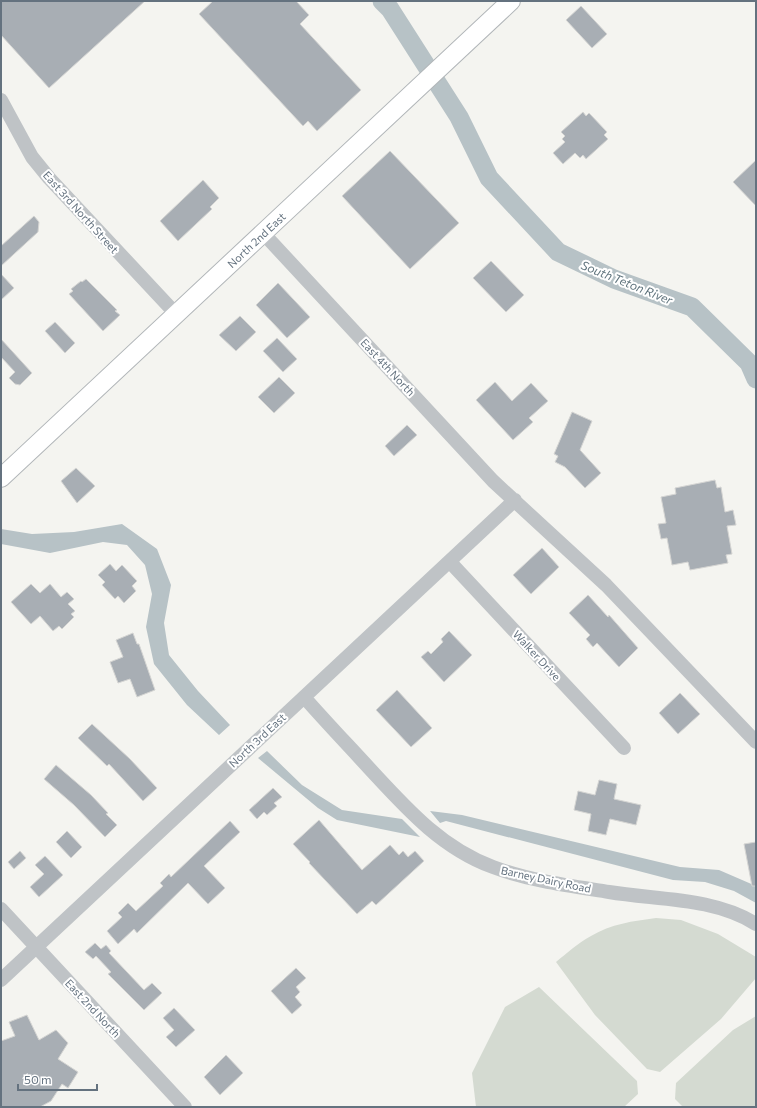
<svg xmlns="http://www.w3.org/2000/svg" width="757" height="1108" viewBox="0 0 757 1108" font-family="Commissioner,sans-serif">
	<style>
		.green { fill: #d4dad1 }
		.water { fill: #b7c2c6 }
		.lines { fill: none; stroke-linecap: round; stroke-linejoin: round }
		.river { stroke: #b7c2c6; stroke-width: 19 }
		.building { fill: #a8aeb4; stroke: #d5d5d3 }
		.major-casing { stroke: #b2b6b9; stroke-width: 20 }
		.minor { stroke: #bfc3c6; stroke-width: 14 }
		.major { stroke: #fff; stroke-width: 18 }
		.labels { text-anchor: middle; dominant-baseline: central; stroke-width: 4; stroke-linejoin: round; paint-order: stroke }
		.street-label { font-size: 11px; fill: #64727f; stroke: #fff }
		.water-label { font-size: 12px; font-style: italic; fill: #60747d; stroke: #fff }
	</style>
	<rect width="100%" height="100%" fill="#f4f4f0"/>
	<path class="green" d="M656,918l25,2 37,14 38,23v21l-35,41 -61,53 -13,-3 -52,-54 -39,-53c11,-9 22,-19 35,-26 20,-12 42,-15 65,-18z
		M539,987l98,94 1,13 -14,13h-148l-4,-34 33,-66z
		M756,1016v91h-73l-8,-8 1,-16 57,-53z"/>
	<path class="water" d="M122,524l35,25 14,36 -7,38 5,32 29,36 32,34 -11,10 -32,-30 -33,-41 -8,-37 6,-33 -7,-29 -18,-20 -24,-3 -53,11 -49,-9v-15l31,5 42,-2z
		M267,751l35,34 40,25 60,9 18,18 -83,-17 -19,-12 -60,-50z
		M430,811l32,4 218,52 39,3 37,16v17l-22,-12 -29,-9 -32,-2 -227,-59 -6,2z"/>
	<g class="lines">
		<path class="river" d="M382,1l8,8 69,108 30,61 69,74 56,27 78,28 57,56 7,16"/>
	</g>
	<path class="building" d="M1,1h144l-96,87 -48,-53z
		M213,1h83l13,14 -9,9 61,66 -44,41 -9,-10 -5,5 -104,-112z
		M581,6l26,28 -15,14 -26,-28z
		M583,112l3,4 3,-3 18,19 -3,3 4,4 -22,20 -3,-4 -3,3 -5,-5 -12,11 -10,-11 12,-11 -3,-3 3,-3 -4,-4z
		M390,151l69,72 -49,46 -68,-73z
		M756,160v46l-23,-24z
		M203,180l16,18 -9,9 2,2 -34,32 -18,-20z
		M34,216l5,6 -1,10 -37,34v-20z
		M491,261l33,34 -18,17 -33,-34z
		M1,274l13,14 -13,12z
		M86,279l31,31 -2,1 5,4 -17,16 -34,-37 4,-3 -2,-2 10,-8 1,1z
		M278,283l32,34 -23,21 -31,-33z
		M240,316l16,16 -20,19 -17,-16z
		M55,322l20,21 -10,10 -20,-22z
		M277,338l20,21 -14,13 -20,-21z
		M1,339l31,34 -12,12 -5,-1 -6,-6 6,-6 -14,-15z
		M279,377l16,16 -21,20 -16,-16z
		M495,382l17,19 19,-18 17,18 -19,17 4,4 -20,18 -37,-40z
		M572,412l20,9 -12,29 21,23 -16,15 -20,-21 -10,-5 3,-6 -4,-2z
		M407,425l10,10 -23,21 -9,-10z
		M76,468l19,18 -18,17 -16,-22z
		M715,480l2,8 4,-1 4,25 8,-2 3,15 -9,1 5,28 -6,1 2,8 -38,7 -2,-8 -16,3 -5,-27 -6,1 -3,-15 8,-1 -5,-26 15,-3 -1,-6z
		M542,548l17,19 -28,27 -18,-19z
		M110,564l6,7 6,-6 15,16 -5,5 4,5 -12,12 -6,-7 -3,3 -13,-14 3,-3 -7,-7z
		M31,584l9,9 10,-9 11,13 6,-5 7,7 -6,5 7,7 -4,3 3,3 -12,12 -3,-3 -6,5 -13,-15 -9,8 -20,-22z
		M588,595l20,22 1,-2 29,33 -19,19 -22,-24 -4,4 -7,-8 4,-4 -21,-22z
		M449,631l23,24 -28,27 -23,-25 7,-6 3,3 12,-12 -2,-3z
		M133,633l4,11h2l16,46 -18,7 -7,-18 -12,4 -8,-21 13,-5 -7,-17z
		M397,690l35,38 -21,19 -35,-37z
		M680,693l20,21 -22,20 -19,-21z
		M92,724l38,35 27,29 -14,13 -34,-37 -2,2 -29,-28z
		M56,765l35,30 17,18 -2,1 11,11 -12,12 -31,-32 -30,-26z
		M599,780l18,4 -3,15 27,6 -5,20 -26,-6 -4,16 -18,-4 3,-17 -17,-4 4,-19 17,4z
		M273,788l9,9 -8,6 3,3 -10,9 -3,-3 -7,7 -8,-9z
		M319,820l43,50 28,-25 9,10 4,-4 5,6 7,-6 9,10 -48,44 -4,-4 -15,13 -48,-51 1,-1 -17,-18z
		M230,821l10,11 -36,34 21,22 -17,16 -20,-21 -51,50 -3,-4 -16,15 -11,-13 15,-14 -4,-4 10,-10 8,8 27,-25 -3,-3 9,-9 2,3z
		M67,831l15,16 -11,11 -15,-16z
		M756,842v44h-4l-8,-42z
		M20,851l6,7 -12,11 -6,-7z
		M45,856l18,19 -24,22 -9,-10 14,-13 -9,-9z
		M95,943l6,6 5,-4 5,6 -2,2 35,37 8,-7 10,10 -18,17 -36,-36 3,-2 -15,-16 -3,3 -8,-7z
		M296,968l10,10 -10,9 4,5 -5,5 7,8 -10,9 -21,-23z
		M174,1008l21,22 -19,17 -10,-10 8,-7 -11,-12z
		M27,1015l12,25 17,-10 12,13 -10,16 20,13 -10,16 -6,-4 -11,17 -11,6h-39v-66l14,-5 -6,-14z
		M226,1055l17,18 -23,22 -16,-18z"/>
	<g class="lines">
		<defs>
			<g id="major">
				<path id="s1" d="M1,478l510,-477"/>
			</g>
		</defs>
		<use href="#major" class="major-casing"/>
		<path class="minor" d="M1,100l31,57 17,21 127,136
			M263,233l230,248 113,104 150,157
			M450,562l174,186
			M304,697c21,24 43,47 65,71 37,40 72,80 124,99 37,14 78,19 116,25 48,8 104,5 147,32
			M1,909l184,198
			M1,980l514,-480"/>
		<use href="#major" class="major"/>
	</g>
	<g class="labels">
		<g class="street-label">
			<text transform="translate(81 212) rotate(48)">East 3rd North Street</text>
			<text stroke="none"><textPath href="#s1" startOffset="349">North 2nd East</textPath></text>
			<text transform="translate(388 367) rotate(47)">East 4th North</text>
			<text transform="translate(537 655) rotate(47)">Walker Drive</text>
			<text transform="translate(257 740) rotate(-43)">North 3rd East</text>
			<text transform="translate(546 879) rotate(12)">Barney Dairy Road</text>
			<text transform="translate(93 1008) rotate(47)">East 2nd North</text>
		</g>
		<g class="water-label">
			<text transform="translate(627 282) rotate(22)">South Teton River</text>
		</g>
	</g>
	<rect width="757" height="1108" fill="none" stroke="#64727f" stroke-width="4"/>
	<path d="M18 1084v6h79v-6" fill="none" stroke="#64727f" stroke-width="2"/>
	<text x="24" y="1084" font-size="12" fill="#64727f" stroke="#ffffff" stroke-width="3" paint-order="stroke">50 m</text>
</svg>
